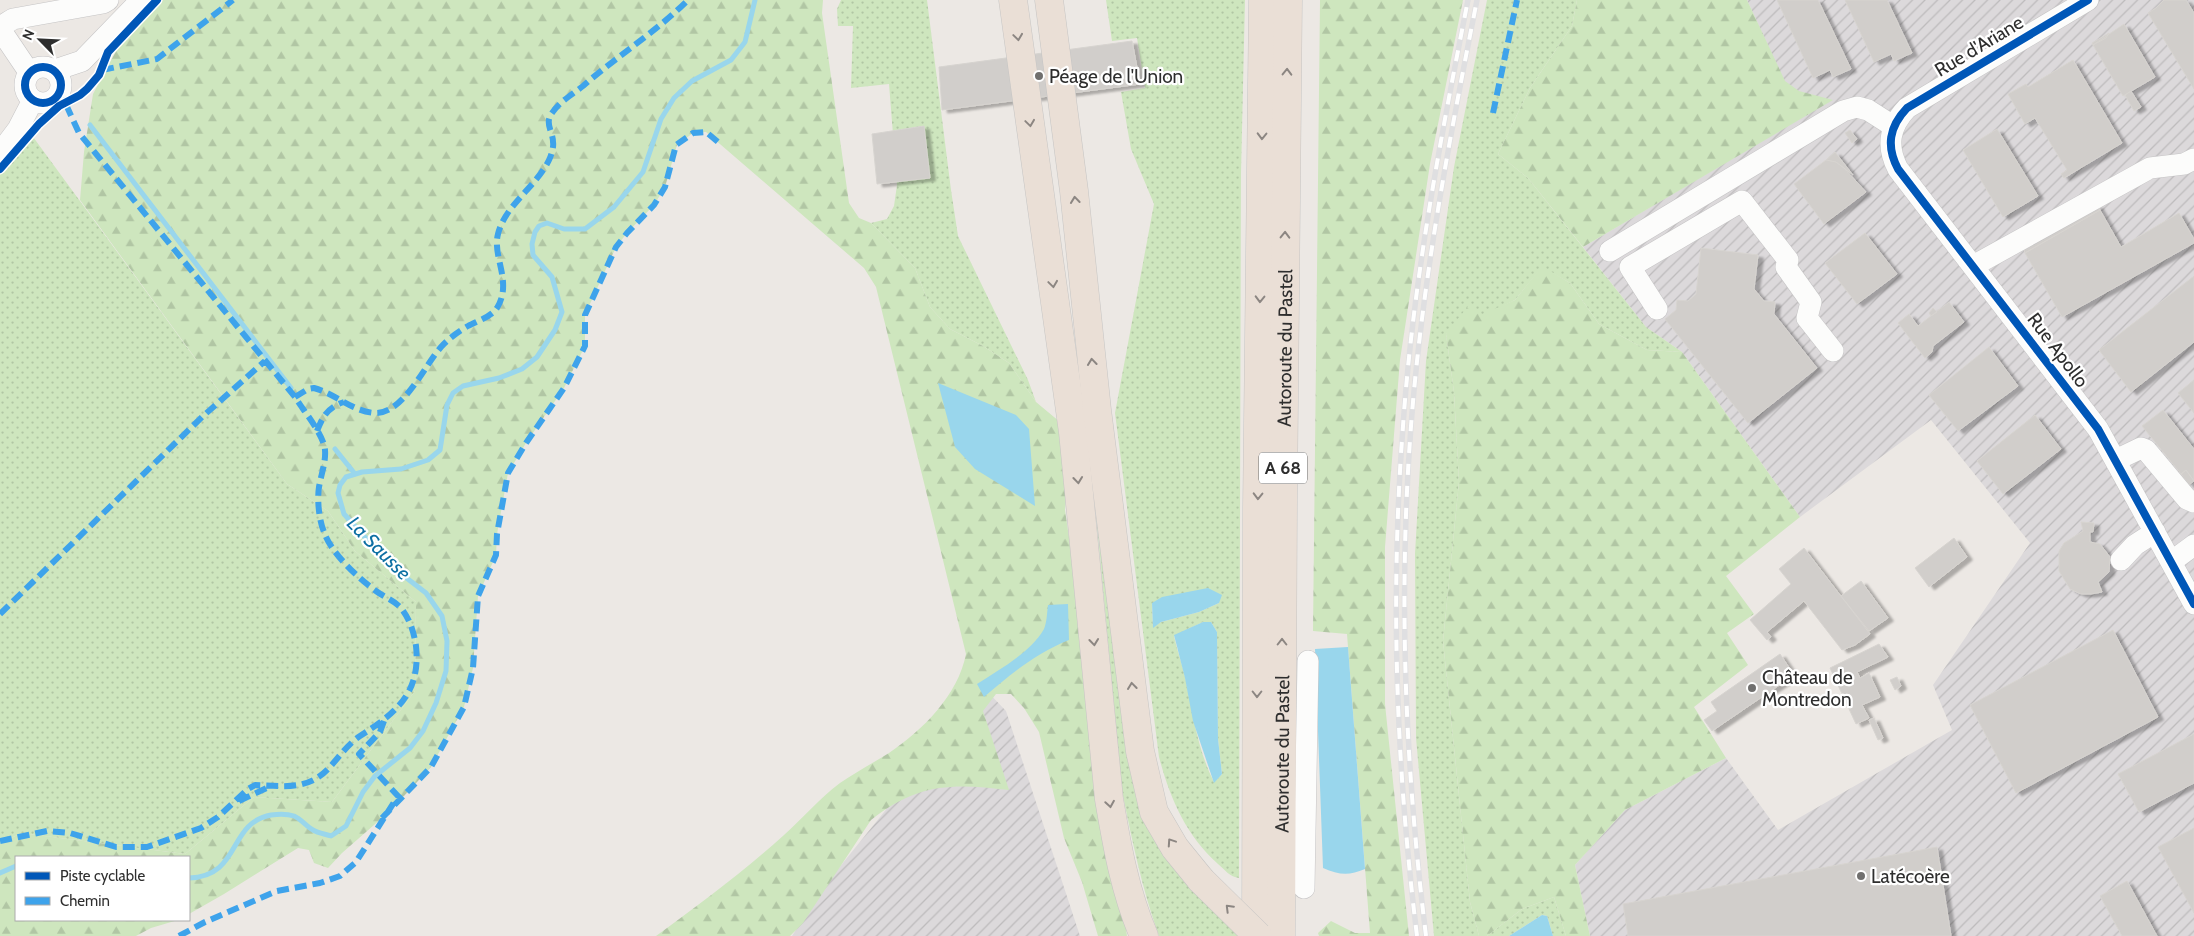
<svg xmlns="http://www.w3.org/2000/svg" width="2194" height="936" viewBox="0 0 2194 936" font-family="Cabin,sans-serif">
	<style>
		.industrial { fill: url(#industrial-furrows) }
		.grass { fill: url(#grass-dots); fill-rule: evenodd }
		.forest { fill: url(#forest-firs) }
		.water { fill: #99d6ec }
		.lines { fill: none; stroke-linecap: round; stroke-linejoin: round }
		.stream { stroke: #99d6ec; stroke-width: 5 }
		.building { fill: #d1cecb; stroke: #d7d4d0; filter: url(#shadow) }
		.minor-casing { stroke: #c5c4c5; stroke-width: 22 }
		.highway-casing { stroke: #c6c5c4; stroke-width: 29 }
		.minor { stroke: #fcfcfb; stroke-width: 21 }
		.highway { stroke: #eadfd6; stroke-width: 28 }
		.rail-casing { stroke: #dfdfe1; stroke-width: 5.5 }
		.rail { stroke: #fff; stroke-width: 4; stroke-dasharray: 11; stroke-linecap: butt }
		.highway-bridge-casing { stroke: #c6c5c4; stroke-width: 29; stroke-linecap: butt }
		.highway-bridge { stroke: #eadfd6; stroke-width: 28 }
		.quiet { stroke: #3ea3eb; stroke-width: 6; stroke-dasharray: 12 6; stroke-linecap: butt }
		.cycleway-casing { stroke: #fff; stroke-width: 11 }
		.cycleway { stroke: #0057b8; stroke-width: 8 }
		.oneway { stroke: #8c8682 }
		.poi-dot { fill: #706f6e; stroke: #fff; stroke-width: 2 }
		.labels { text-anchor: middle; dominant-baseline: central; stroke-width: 4.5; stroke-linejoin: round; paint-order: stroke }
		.shield { fill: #fff; stroke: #6d6d6d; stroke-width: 1 }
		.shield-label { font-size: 18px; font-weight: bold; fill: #2e2e2e }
		.street-label { font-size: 19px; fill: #2e2e2e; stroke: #fff }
		.poi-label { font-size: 19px; fill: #2e2e2e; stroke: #fff; text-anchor: start }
		.water-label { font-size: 20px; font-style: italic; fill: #0d6fa3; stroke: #fff }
	</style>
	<defs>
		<pattern id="industrial-furrows" width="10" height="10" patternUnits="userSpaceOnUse" patternTransform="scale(1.25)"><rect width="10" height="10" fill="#dcd9db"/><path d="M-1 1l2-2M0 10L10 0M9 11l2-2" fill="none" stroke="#bdbbbc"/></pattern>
		<pattern id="grass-dots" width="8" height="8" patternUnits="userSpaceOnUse" patternTransform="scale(1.25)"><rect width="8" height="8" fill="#cee6be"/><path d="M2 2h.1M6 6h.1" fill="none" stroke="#b1c6a4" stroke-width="1.8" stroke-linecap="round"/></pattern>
		<pattern id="forest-firs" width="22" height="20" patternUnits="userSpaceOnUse" patternTransform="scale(1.25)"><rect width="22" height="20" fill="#cee6be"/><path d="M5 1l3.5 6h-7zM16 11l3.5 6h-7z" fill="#b1c6a4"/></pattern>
		<filter id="shadow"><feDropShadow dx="5.5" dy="3" stdDeviation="1" flood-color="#0004"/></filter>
	</defs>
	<rect width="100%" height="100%" fill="#ece8e4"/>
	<path class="industrial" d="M1747,0h447v936h-604l-15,-71 50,-55 101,-52 52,72 174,-100 -19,-45 97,-142 -99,-123 -131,97 -118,-165 -36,-25 -63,-80 218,-129z
		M984,688l22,23 74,225h-288l38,-57z"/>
	<path class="grass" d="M841,0h86l24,190 7,46 70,144 8,22 -27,-39 -26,-17 -33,-17 -20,-22 -15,-39 -44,-45 16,-4 7,-13 3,-21 -8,-101 -38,4 2,-62h-15l-1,-17z
		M1106,0h139l-4,173 -2,705c-9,-1 -14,-8 -21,-14 -33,-30 -48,-66 -59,-107l-44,-344 39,-209 -23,-55 -10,-57 24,-4 -8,-50 -25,3zM1152,603h67l-20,9 -38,10 -8,5zM1203,622h8l6,10 1,107 4,35 -8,8c-16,-31 -21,-67 -28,-101 -3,-15 -9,-30 -12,-45z
		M1487,0h90l-5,26 -42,62 -32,66 30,24 118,149 36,25 -35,-2 -48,-26 -29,-41 -28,-16 -27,33 -69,34 8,58 5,90 -16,159 27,261 9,34h-45l-18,-198 -1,-184 11,-193 28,-194z
		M28,130l259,354 41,27 27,40 61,51 -1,89 -83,111 -78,-5 -69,57 -164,-21 -21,11v-673z
		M1086,408l54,381 101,147h-82c-17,-47 -27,-96 -37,-145z
		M1554,897l12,39h-13l-6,-20 -5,-1 -33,21h-22l35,-27z"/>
	<path class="forest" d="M163,0h660l-1,13 27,190 10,15 12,5 44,45 15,39 20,22 33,17 26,17 27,39 36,30 -7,78 62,426h-29l-16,-54 -18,-44 -25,-106 -15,-24 -13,-14h-15l-13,17 26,79c-56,-7 -92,-7 -138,30l-68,103 -13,13h-134c44,-32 88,-65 128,-101 19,-17 36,-37 56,-52 16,-11 33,-20 49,-30 34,-23 69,-58 77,-99l-90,-367 -12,-19 -158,-136 -13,1 -16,12 -12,42 -11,18 -27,28 -11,14 -31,68v31l-21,42 -38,55 -18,30 -11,61 -1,21 -18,41 -5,72 -9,39 -33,60 -41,44 -48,42 -14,15 -14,-5 -5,-13 -11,-2 -74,46 -35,20v-57h-173v63h162l-27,8 -15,8h-136v-92l21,-11 164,21 69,-57 78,5 83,-111 1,-89 -61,-51 -27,-40 -41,-27 -207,-284 4,-48 9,-58 24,-45z
		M1320,0h143l-33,164 -30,196 -15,187v157l24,232h-90l-1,-3 13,-12 24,12h15l-23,-299 -34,-3z
		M1577,0h170l38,81 14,10 34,9 -250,147 -55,-69 -30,-24 32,-66 42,-62z
		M1542,266l28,17 29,41 48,26 35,2 118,165 -74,59 28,38 -27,19 21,32 -54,42 32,51 -101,52 -50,55 15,71h-24l-12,-39 -32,12 -35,27h-8l-9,-34 -27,-261 16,-159 -5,-90 -8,-58 23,-29 12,10 34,-15z"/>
	<path class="water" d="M938,383l78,32 13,14 6,77 -60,-37 -20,-22z
		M1208,588l14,7 -3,8 -20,9 -38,10 -8,6 -1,-25 10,-6z
		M1068,604l1,36c-33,13 -58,34 -85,57l-7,-13c23,-15 53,-31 67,-55 3,-7 3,-17 4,-24z
		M1203,622h8l6,10 1,107 4,35 -8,9 -21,-62 -8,-43 -11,-43z
		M1348,647l17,222c-16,7 -26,6 -42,-1l-8,-219z
		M1542,915l5,1 6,20h-44z"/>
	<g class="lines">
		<path class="stream" d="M90,125l201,263
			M335,449l20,25
			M0,873l16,-7
			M189,878c53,-2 38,-55 82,-63 7,-1 17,-1 23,1 7,3 12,10 19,14 5,3 12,4 18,6l15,-10 17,-34 12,-16 35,-28 13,-17 13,-28 10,-32 1,-30 -5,-25 -16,-23 -35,-27 -47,-52 -6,-21 2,-8 6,-8 16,-5 39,-3 27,-9 12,-10 7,-45 6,-12 10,-7 36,-8 23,-9 15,-12 18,-27 7,-18 -10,-35 -19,-22 -1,-11 3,-12 4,-6 8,-3 17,6h21l29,-22 29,-35 18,-53 13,-21 18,-17 39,-21 14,-18 10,-42"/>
	</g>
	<path class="building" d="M1777,0h41l33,69 -18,8 -3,-7 -17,8z
		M1845,0h42l25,53 -18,8 -3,-7 -17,8z
		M2164,0h22l8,13v76l-46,-76 8,-5z
		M2124,24l31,53 -32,19 -30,-51z
		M2109,33l-3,5 -13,7 -1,-2z
		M1132,41l8,43 -198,26 -3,-43z
		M2073,60l49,83 -58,35 -3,-4 6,-4 -32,-52 -10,6 -17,-30 18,-10 2,3z
		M2131,91l10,16 -7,4 -9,-16z
		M924,126l6,52 -53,6 -5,-50z
		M1997,129l41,67 -35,21 -40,-67z
		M1850,130l7,9 -5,4 -7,-10z
		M1835,152l18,23 -17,-13 -10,-2z
		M1826,160l10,2 8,6 22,24 -42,32 -30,-40z
		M2097,205l3,5 -75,43 -2,-5z
		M2100,210l21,37 58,-34 15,26v4l-132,74 -37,-64z
		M1865,233l32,41 -40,30 -32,-41z
		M1701,248l57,7 -4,34 10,12 11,1 -1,12 43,54 -69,55 -83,-104 11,-9 1,-10 11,1 8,-7z
		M2194,276v66l-63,50 -32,-42z
		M1949,302l15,20 -31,24 -1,6 -7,6 -27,-35 11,-9 9,12z
		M1933,308l4,4 -6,4 -2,-3z
		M1989,347l29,39 -60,45 -29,-36z
		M2194,380v33l-16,-20z
		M2163,410l31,39v32l-8,-11 -5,4 -39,-48z
		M2035,415l26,34 -58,45 -26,-33z
		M2186,470l8,11 -5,4 -8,-11z
		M2081,522l13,1 -1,9h-3v10l10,2 10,13 -1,15 -11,10 4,10 -11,2h-10l-11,-5 -11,-18v-20l5,-8 19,-12z
		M1954,538l13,19 -38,30 -14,-19z
		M1804,548l66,86 -15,11 -13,5 -38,-49 -37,31 4,5 -4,3 -17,-20 41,-36 -12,-15z
		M1861,581l27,37 -19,13 -28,-35z
		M2113,630l45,87 -142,76 -46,-88z
		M1879,644l9,13 -31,15 3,6 9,-5 11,24 -18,8 7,13 -13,6 -26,-56z
		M1780,654l14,21 -82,56 -8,-11 13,-9 -6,-9z
		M1897,677l4,9 -6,4 -5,-10z
		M1874,718l9,20 -5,2 -9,-20z
		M2194,734v49l-55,29 -21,-38z
		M2194,828v85l-36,-66z
		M1937,847l14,89h-323l-5,-32z
		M2127,881l30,55h-35l-22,-40z"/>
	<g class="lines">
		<defs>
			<path id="minor" d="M2088,0l-181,108c-18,19 -21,38 -9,61l200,260 96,175
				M0,27l13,-8 90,-16 5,-3
				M0,29l29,43
				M25 85a18 18 0 1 1 36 0a18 18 0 1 1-36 0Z
				M55,70l27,-9 59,-61
				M0,153l18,-24 15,-29
				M1610,251l233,-140 14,-4 11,3 25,16
				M1973,266l177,-98 34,-4 10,-5
				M1657,309l-27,-42 112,-66 46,59 -2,7 25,35 -4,16 26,33
				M2116,460l25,-12 5,2 41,49 7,3
				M2121,560l14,-15 20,-13
				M2171,562l23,-17
				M1282,859l22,29 4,-227"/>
			<g id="highway">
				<path d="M1013,0l60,432 36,367c8,47 16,93 35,137"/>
				<path d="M1049,0l25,191 23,219 43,341 14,61 21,36 26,32"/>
				<path d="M1256,936l1,-428 6,-508"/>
				<path id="s1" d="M1281,936l2,-434 5,-502"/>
			</g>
		</defs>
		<use href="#minor" class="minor-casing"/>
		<use href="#highway" class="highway-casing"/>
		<use href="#minor" class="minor"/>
		<use href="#highway" class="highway"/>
		<defs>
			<path id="rail" d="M1417,936c-21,-170 -27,-340 -14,-510 10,-144 37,-285 65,-426
				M1426,936c-21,-170 -28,-340 -15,-510 11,-144 38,-285 66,-426"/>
		</defs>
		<use href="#rail" class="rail-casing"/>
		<use href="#rail" class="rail"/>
		<defs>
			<path id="highway-bridge" d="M1201,880l57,56"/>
		</defs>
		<use href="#highway-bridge" class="highway-bridge-casing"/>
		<use href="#highway-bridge" class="highway-bridge"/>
		<path class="quiet" d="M102,70l55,-11 76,-59
			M1493,113l24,-113
			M295,397l13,-8 6,-1c22,6 40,25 63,25 27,-1 48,-48 64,-66 7,-8 18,-16 27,-21 9,-5 23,-9 29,-18 16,-26 -5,-51 1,-74 7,-29 38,-47 51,-74 2,-4 5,-13 4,-18 0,-11 -9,-18 -1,-29 7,-11 21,-19 31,-27 34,-30 73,-54 105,-86
			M317,431c6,-15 11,-24 27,-29
			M0,614l202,-197 63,-56
			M239,801l32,-15
			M382,818l49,-51 33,-60 9,-39 5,-72 18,-41 1,-21 11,-61 18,-30 38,-55 21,-42v-31l31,-68 11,-14 27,-28 11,-18 11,-42 17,-12 13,-1 12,10
			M0,841l47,-10 23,2 46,14h31l54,-19 17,-11 30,-28 7,-4c27,1 53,6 74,-17 10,-11 19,-24 31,-32 36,-23 61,-43 56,-90 -2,-13 -6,-27 -15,-38 -6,-7 -17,-11 -25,-17 -18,-13 -45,-38 -52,-59 -5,-12 -7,-32 -5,-45 2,-12 7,-25 6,-37 -1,-15 -22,-40 -30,-53l-216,-264 -16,-35
			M179,936l26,-14 72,-31 43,-8 20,-7 16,-14 42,-66 -39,-42 21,-22 4,-11"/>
		<defs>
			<path id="cycleway" d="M2088,0l-181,108c-18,19 -21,38 -9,61l200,260 96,175
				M25 85a18 18 0 1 1 36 0a18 18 0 1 1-36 0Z
				M0,169l39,-45 20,-18 21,-11 7,-6 12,-14 9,-23 49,-52"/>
		</defs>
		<use href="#cycleway" class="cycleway-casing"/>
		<use href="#cycleway" class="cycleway"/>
	</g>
	<defs><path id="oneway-chevron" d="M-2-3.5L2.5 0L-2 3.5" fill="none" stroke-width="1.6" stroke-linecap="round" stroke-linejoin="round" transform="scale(1.25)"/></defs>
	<g class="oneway">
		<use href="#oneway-chevron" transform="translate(1018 37) rotate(82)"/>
		<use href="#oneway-chevron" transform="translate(1287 72) rotate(-89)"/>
		<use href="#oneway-chevron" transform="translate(1030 123) rotate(82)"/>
		<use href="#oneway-chevron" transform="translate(1262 136) rotate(91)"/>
		<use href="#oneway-chevron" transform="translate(1075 200) rotate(-96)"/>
		<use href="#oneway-chevron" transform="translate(1285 235) rotate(-89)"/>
		<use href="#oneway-chevron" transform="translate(1053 284) rotate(82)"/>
		<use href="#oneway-chevron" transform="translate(1260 299) rotate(91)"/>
		<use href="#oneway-chevron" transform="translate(1092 362) rotate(-96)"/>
		<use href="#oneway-chevron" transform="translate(1078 480) rotate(84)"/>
		<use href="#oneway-chevron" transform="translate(1258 496) rotate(91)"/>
		<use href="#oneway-chevron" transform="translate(1094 642) rotate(84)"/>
		<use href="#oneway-chevron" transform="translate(1282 642) rotate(-90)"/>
		<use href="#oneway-chevron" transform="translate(1132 686) rotate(-97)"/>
		<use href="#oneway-chevron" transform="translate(1257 694) rotate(90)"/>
		<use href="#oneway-chevron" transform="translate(1110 804) rotate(81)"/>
		<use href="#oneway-chevron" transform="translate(1171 842) rotate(-124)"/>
		<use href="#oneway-chevron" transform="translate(1229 908) rotate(-135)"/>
	</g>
	<g class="poi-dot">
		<circle cx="1039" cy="76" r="5"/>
		<circle cx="1752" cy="688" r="5"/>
		<circle cx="1861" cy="876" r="5"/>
	</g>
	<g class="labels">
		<rect class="shield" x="1259" y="452.5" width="48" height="31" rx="4"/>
		<g class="shield-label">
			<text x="1283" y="468">A 68</text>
		</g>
		<g class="street-label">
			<text transform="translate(1979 46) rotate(-31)">Rue d'Ariane</text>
			<text stroke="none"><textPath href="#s1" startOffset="588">Autoroute du Pastel</textPath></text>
			<text transform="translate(2058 350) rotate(53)">Rue Apollo</text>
			<text stroke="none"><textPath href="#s1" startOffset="182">Autoroute du Pastel</textPath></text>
		</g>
		<g class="poi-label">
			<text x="1049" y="76">Péage de l'Union</text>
			<text x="1762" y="677">Château de<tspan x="1762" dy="22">Montredon</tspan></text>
			<text x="1871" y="876">Latécoère</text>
		</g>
		<g class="water-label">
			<text transform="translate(379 548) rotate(45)">La Sausse</text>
		</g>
	</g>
	<rect x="15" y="856" width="175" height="65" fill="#ffffff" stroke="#ababab"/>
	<rect x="25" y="872" width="25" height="8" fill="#0057b8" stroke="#ababab"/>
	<text x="60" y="881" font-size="15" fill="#2e2e2e">Piste cyclable</text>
	<rect x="25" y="897" width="25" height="8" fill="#3ea3eb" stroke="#ababab"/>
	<text x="60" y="906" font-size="15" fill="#2e2e2e">Chemin</text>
	<g transform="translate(40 40) rotate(294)" stroke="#ffffff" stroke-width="4" paint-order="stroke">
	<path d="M0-4L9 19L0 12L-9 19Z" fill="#2e2e2e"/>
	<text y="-8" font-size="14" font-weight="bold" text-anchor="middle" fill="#2e2e2e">N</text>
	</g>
</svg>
